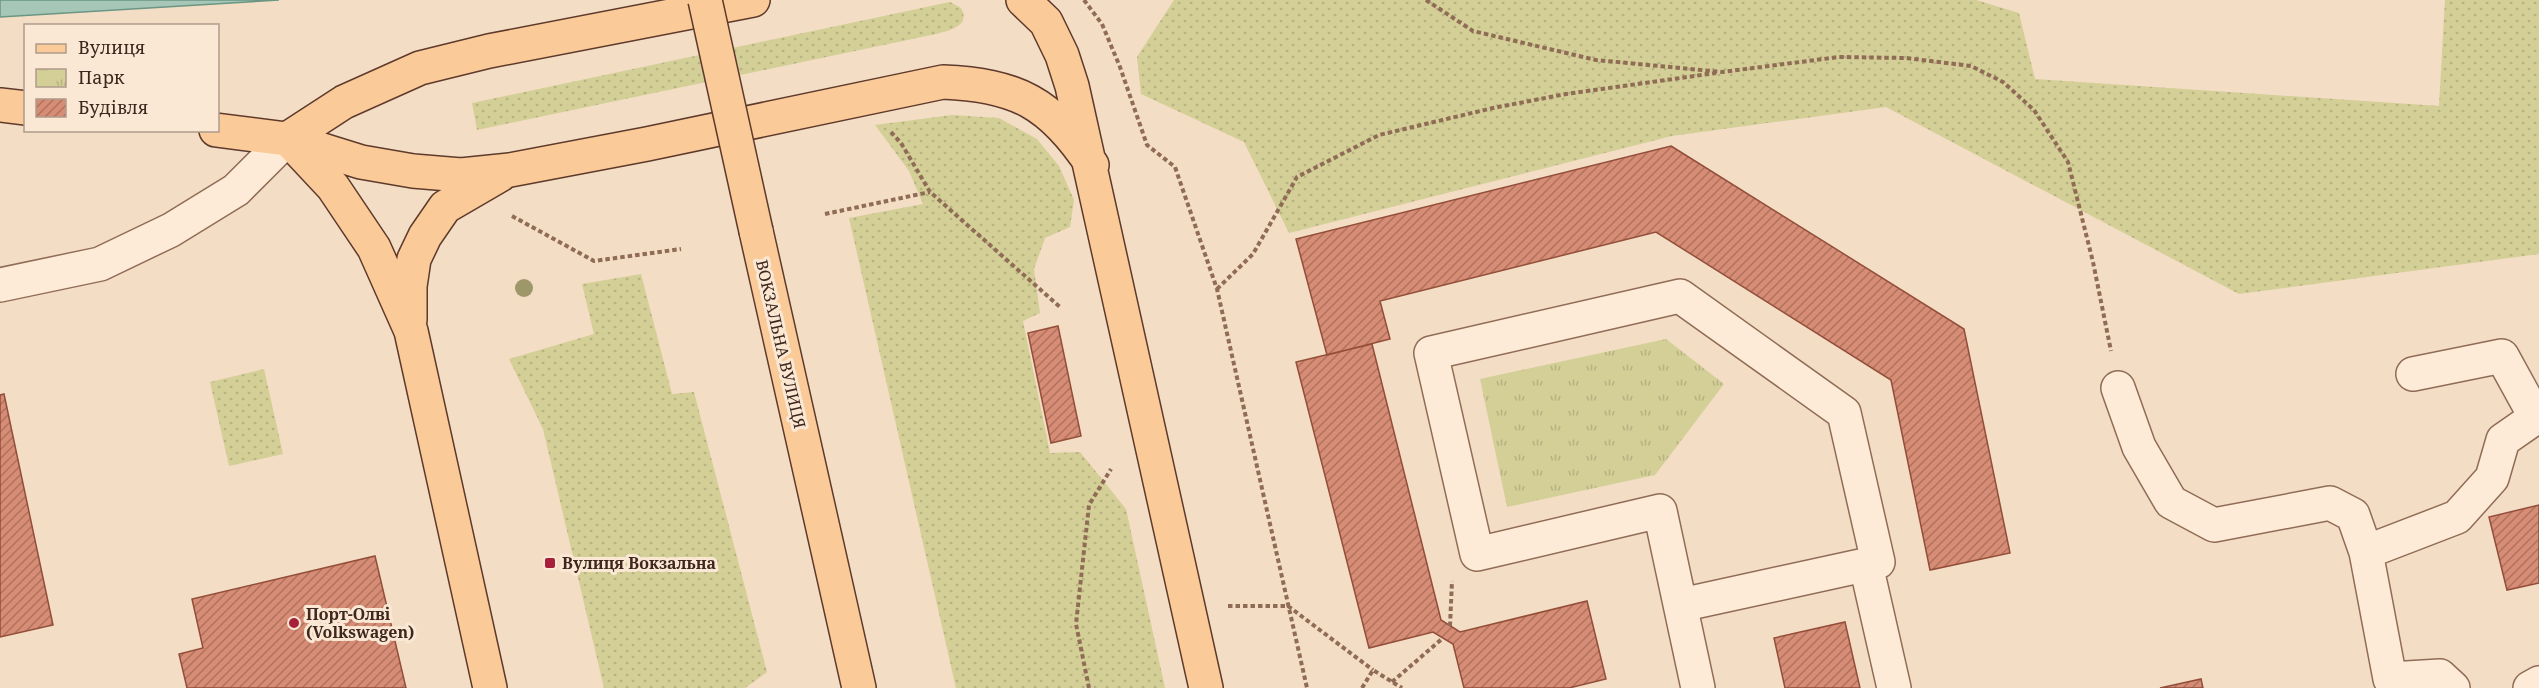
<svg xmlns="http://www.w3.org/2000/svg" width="2539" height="688" viewBox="0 0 2539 688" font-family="'Noto Serif',serif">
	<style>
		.grass { fill: url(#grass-dots) }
		.park { fill: url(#park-tufts) }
		.water { fill: #a6c6b7; stroke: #6b9684; stroke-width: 1.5 }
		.building { fill: url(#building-hatch); stroke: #934e3a; stroke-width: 1.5 }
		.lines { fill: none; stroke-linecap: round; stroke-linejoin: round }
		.minor-casing { stroke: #906c57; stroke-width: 36 }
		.major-casing { stroke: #5e3a2c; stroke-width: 36 }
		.path { stroke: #906c57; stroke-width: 4; stroke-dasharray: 4.5 3; stroke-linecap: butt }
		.minor { stroke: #fdebd8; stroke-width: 33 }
		.major { stroke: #faca98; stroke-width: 33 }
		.major-bridge-casing { stroke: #5e3a2c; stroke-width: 36; stroke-linecap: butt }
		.major-bridge { stroke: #faca98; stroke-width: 33 }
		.tree { fill: #9e976a }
		.poi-dot { fill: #a72039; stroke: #fae8d4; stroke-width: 2 }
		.labels { text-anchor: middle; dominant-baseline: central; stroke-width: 6; stroke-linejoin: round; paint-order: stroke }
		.street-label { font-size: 16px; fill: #3f271d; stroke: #fae8d4 }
		.poi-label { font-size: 16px; font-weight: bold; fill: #3f271d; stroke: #fae8d4; text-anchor: start }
	</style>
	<defs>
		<pattern id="grass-dots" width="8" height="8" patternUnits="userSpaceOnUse" patternTransform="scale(1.5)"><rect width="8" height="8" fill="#d3cf96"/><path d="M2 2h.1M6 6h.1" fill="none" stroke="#b6b281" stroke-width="1.8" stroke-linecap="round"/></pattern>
		<pattern id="park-tufts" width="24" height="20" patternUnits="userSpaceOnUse" patternTransform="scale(1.5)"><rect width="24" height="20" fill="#d3cf96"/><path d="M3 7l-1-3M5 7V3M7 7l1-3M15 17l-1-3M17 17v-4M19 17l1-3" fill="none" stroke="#b6b281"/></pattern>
		<pattern id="building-hatch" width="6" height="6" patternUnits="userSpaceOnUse" patternTransform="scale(1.5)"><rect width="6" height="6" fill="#d68c75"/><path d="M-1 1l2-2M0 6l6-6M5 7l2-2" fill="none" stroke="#af725f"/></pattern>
	</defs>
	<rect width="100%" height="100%" fill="#f3ddc4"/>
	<path class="grass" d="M1174,0h802l43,13 16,66 404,27 6,-106h94v254l-300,40 -353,-187 -214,29 -383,97 -45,-91 -103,-48 -4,-37z
		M950,2l11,6c10,18 -11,22 -25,26l-459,96 -5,-27z
		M952,115l47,3 38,21 22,27 15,34 -4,27 -25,11 -11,31 6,44 -17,8 27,132 30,-1 46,57 39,179h-209l-107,-470 74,-14 -14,-33 -34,-46z
		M641,274l31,120 22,-2 73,280 -22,16h-141l-61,-259 -34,-70 85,-25 -12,-50z
		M264,369l19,85 -54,12 -19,-84z"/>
	<path class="park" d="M1666,339l58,45 -69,91 -148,32 -27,-128z"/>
	<path class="water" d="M0,0h279l-279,17z"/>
	<path class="building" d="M1671,146l293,183 46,224 -80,17 -39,-190 -235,-148 -276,69 10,38 -63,16 -31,-116z
		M1058,326l23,110 -30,7 -23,-110z
		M1372,344l69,276 19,12 127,-31 19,78 -37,9h-105l-11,-44 -20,-12 -64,16 -73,-286z
		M4,394l49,231 -53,12v-242z
		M2539,505v78l-32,7 -18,-73z
		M375,556l31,132h-219l-8,-34 24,-6 -11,-49z
		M1845,622l15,66h-75l-11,-50z
		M2201,679l2,9h-43z"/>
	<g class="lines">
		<defs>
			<path id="minor" d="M0,285l100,-21 71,-34 65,-40 51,-51
				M2413,374l89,-18 33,60
				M2118,388l21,59 32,55 43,23 116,-22 23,12 13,37 24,127 50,-3 13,12
				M2366,552l91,-35 35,-39 11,-38 36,-25
				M1866,565l28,123
				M1681,605l197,-43 -34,-149 -164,-117 -249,57 46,201 183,-43 38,177
				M2530,688l9,-5"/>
			<path id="major" d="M1023,0l23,22 16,33 10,31 134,602
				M0,105l26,3
				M216,130l71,9 74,23 52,9 48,4 49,-5 137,-26 296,-62c74,3 108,21 149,83
				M287,139l57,-37 76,-34 69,-17 264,-51
				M289,140l44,47 41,61 37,83 79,357
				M756,231l103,457
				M410,320v-34l4,-27 11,-23 20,-29 55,-32"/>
		</defs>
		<use href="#minor" class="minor-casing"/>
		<use href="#major" class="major-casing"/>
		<path class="path" d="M1084,0l18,24 18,43 27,78 28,22 42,122 90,399
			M1426,0l47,31 123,29 126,12 117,-15 67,1 65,8 32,16 31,28 34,52 25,100 18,89
			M891,132l10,11 29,49 130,115
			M825,214l105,-22
			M512,216l82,45 87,-12
			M1217,289l36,-35 44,-77 82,-42 114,-27 73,-14 150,-21
			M1228,606h60l85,64
			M1450,626l2,-45
			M1392,682l51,-44
			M1089,688l-13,-64 13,-119 22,-36
			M1362,688l11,-18 29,18"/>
		<use href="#minor" class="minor"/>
		<use href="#major" class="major"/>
		<defs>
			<path id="major-bridge" d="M705,0l51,231"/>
		</defs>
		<use href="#major-bridge" class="major-bridge-casing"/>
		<use href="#major-bridge" class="major-bridge"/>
	</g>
	<circle class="tree" cx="524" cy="288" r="9"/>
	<g class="poi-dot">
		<rect x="544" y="557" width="12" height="12" rx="3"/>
		<circle cx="294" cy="623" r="6"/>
	</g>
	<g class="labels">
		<g class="street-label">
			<text transform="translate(781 344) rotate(77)">ВОКЗАЛЬНА ВУЛИЦЯ</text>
		</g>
		<g class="poi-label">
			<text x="562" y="563">Вулиця Вокзальна</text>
			<text x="306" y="614">Порт-Олві<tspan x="306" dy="18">(Volkswagen)</tspan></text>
		</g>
	</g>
	<rect x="24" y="24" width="195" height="108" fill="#fae8d4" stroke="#af9b8b" stroke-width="1.5"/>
	<rect x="36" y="44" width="30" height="9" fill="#faca98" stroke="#af9b8b" stroke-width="1.5"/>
	<text x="78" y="54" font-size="18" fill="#3f271d">Вулиця</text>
	<rect x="36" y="69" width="30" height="18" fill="url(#park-tufts)" stroke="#af9b8b" stroke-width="1.5"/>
	<text x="78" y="84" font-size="18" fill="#3f271d">Парк</text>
	<rect x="36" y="99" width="30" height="18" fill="url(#building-hatch)" stroke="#af9b8b" stroke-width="1.5"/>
	<text x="78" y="114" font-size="18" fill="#3f271d">Будівля</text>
</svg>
